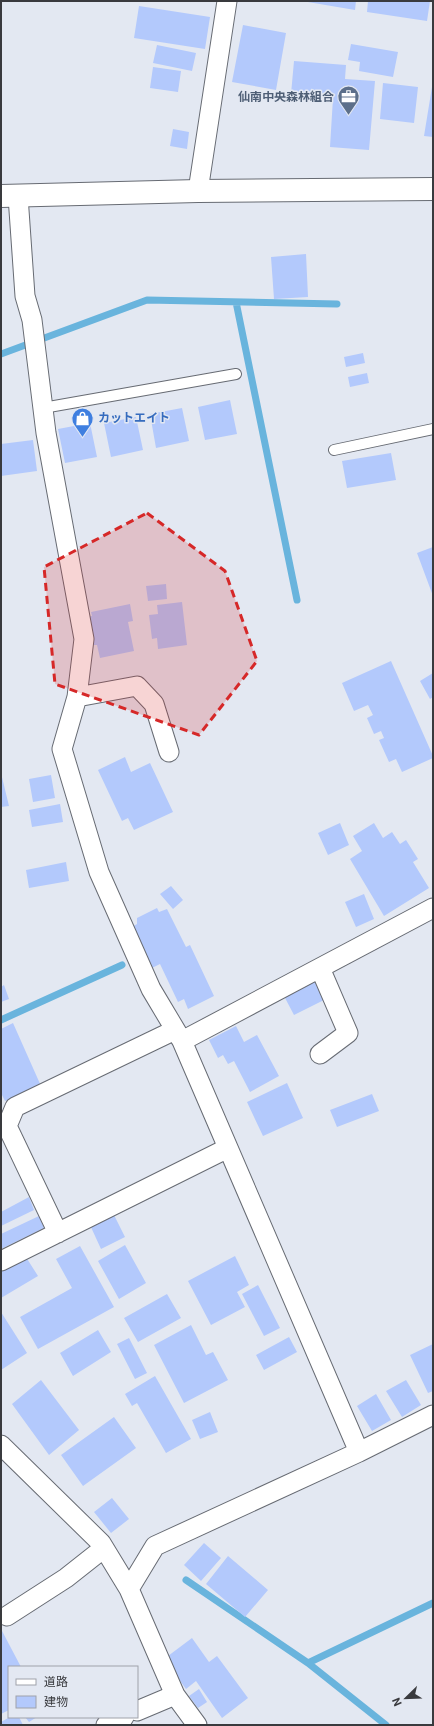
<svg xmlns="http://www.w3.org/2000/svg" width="434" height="1726" viewBox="0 0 434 1726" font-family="Roboto,'Noto Sans JP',sans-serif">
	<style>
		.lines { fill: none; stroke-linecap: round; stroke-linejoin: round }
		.stream { stroke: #69b4dd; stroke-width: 7 }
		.building { fill: #b3c9fc }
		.service-casing { stroke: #676b73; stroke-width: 12 }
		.minor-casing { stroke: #676b73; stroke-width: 21 }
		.tertiary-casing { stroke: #676b73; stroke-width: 24 }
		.service { stroke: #fff; stroke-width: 10 }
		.minor { stroke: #fff; stroke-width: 19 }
		.tertiary { stroke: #fff; stroke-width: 22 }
		.marked { fill: #d62828; fill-opacity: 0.2; stroke: #d62828; stroke-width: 3; stroke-dasharray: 8 5; stroke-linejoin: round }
		.labels { text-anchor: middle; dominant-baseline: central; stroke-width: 3; stroke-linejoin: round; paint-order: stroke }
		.service-label { font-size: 12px; font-weight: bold; fill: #4e5e75; stroke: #e3e8f2; text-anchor: end }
		.shop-label { font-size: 12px; font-weight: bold; fill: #366cbe; stroke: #e3e8f2; text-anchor: start }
	</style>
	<rect width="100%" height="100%" fill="#e3e8f2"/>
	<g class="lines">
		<path class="stream" d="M236,302l61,298
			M1,354l146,-54 190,4
			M1,1020l121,-55
			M186,1580l122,83 78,62
			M308,1663l125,-60"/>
	</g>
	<path class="building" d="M302,1h54l-1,9z
		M368,1h62l-3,20 -60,-9z
		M139,6l71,11 -5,32 -71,-11z
		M243,25l43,8 -10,57 -44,-8z
		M351,44l47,8 -5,25 -34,-6 1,-9 -12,-2z
		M157,45l39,8 -4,18 -39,-8z
		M294,61l52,4 -1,14 30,2 -6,69 -39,-3 3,-49 -42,-4z
		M153,67l28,4 -3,21 -28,-4z
		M383,83l35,4 -4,36 -34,-4z
		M432,87h1v50l-9,-1z
		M173,129l16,3 -2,17 -17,-3z
		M306,254l2,43 -34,2 -3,-42z
		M363,353l2,10 -19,4 -2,-10z
		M367,373l2,10 -19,4 -2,-10z
		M230,400l7,34 -32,6 -7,-33z
		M182,408l7,33 -33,7 -6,-34z
		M136,417l7,33 -32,7 -7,-34z
		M90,423l7,34 -32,6 -7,-34z
		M33,440l4,31 -36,5v-32z
		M391,453l5,27 -49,8 -5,-27z
		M433,547v49l-16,-43z
		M166,584l1,15 -19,2 -2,-15z
		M182,602l5,43 -29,4 -1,-11 -5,1 -3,-24 9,-1 -1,-9z
		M130,604l3,17 -5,1 6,29 -34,7 -3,-13h-5l-5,-28 5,-1 -1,-4z
		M391,661l42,95v2l-31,14 -6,-13 -7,3 -10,-22 5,-2 -3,-7 -7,3 -7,-16 6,-3 -5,-10 -14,6 -12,-28z
		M433,673v24l-3,2 -10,-18z
		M125,757l6,15 19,-9 23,49 -39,18 -6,-12 -6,3 -24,-51z
		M1,773l8,33 -8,1z
		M51,775l4,23 -22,4 -4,-23z
		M60,804l3,18 -31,5 -3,-17z
		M340,823l9,22 -21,10 -10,-22z
		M374,823l9,15 9,-6 8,12 6,-4 12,19 -5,3 16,26 -45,28 -34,-57 12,-8 -9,-15z
		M66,862l3,19 -40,7 -3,-18z
		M171,886l12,14 -10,9 -13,-15z
		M364,894l10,25 -18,8 -11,-25z
		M157,908l2,4 8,-3 19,38 4,-2 24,51 -26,13 -4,-10 -6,3 -18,-38 -8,4 -20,-41 5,-3v-6z
		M314,981l10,19 -30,15 -10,-19z
		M4,985l5,14 -8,3v-15z
		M13,1023l28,63 -36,15 -4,-8v-64z
		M236,1026l8,16 13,-7 22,41 -29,16 -16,-31 -6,3 -5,-9 -5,3 -9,-18z
		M287,1083l16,35 -40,18 -16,-34z
		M372,1094l7,17 -42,16 -7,-17z
		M29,1197l5,13 -33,16v-14z
		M113,1213l12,24 -24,12 -11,-24z
		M39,1216l5,12 -43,21v-15z
		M125,1245l21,38 -27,16 -21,-38z
		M80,1246l34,61 -76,42 -18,-32 52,-29 -16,-29z
		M24,1254l14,22 -37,22v-29z
		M235,1256l14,29 -12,7 8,15 -34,18 -23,-44z
		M258,1285l22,43 -16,8 -22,-42z
		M167,1294l14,24 -43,24 -14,-24z
		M1,1312l26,41 -26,17z
		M191,1325l15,30 7,-3 15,28 -44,23 -30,-58z
		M98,1330l13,22 -38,24 -13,-23z
		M289,1337l8,15 -33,18 -8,-15z
		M129,1338l18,35 -12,6 -18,-35z
		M433,1344v47l-5,2 -18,-38z
		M155,1376l36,63 -25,14 -29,-50 -5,3 -7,-12z
		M41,1380l38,50 -30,25 -37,-51z
		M406,1380l15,25 -19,12 -16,-26z
		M376,1394l15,26 -19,11 -15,-25z
		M210,1412l8,20 -18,7 -8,-19z
		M114,1417l22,31 -53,38 -22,-31z
		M112,1498l17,21 -18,14 -17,-21z
		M204,1543l17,15 -20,23 -17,-16z
		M228,1556l40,34 -23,27 -39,-33z
		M1,1629l20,38h-12v43l-8,4z
		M192,1638l17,24 8,-6 31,42 -26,20 -26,-37 -10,8 -22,-30z
		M199,1689l8,13 -9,6 -9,-12z
		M10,1717h9l4,8h-22v-3z
		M25,1717h12l-8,5z"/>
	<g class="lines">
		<defs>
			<path id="service" d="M43,408l193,-34
				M334,450l99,-21"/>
			<path id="minor" d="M198,191l29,-190
				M18,196l7,100 7,24 14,113 38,206 -7,58 -15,52 37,123 52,117 31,52
				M77,697l60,-11 17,18 15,48
				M320,1054l28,-21 -28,-65
				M58,1233l-51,-107 8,-19 160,-77
				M1,1261l227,-113
				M1,1445l100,98 28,46 46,106 22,30
				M359,1452l-177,-411 251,-133
				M129,1589l26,-43 204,-94 74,-37
				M7,1616l59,-38 38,-30
				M137,1711l38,-16
				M106,1725l18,-8"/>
			<path id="tertiary" d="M1,196l197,-5 235,-2"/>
		</defs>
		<use href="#service" class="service-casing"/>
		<use href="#minor" class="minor-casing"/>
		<use href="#tertiary" class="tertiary-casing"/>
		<use href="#service" class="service"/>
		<use href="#minor" class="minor"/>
		<use href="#tertiary" class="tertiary"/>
	</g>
	<path class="marked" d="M147,513l78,58 32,90 -58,74 -144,-51 -11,-117z"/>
	<defs>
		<symbol id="office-pin" viewBox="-11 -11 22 30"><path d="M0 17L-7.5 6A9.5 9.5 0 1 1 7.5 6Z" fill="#5c6f8a" stroke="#e3e8f2"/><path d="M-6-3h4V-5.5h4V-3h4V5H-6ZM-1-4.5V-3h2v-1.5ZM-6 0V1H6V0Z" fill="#fff"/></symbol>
		<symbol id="shop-pin" viewBox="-11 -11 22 30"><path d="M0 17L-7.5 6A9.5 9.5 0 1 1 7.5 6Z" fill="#3f7fe0" stroke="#e3e8f2"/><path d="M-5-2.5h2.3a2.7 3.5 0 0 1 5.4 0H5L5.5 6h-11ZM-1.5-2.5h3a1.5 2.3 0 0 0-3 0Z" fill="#fff"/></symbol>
	</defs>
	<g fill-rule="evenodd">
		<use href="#office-pin" x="336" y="84" width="25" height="34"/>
		<use href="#shop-pin" x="70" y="406" width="25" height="34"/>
	</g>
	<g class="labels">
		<g class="service-label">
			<text x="334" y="97">仙南中央森林組合</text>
		</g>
		<g class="shop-label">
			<text x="98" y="418">カットエイト</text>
		</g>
	</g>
	<rect width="434" height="1726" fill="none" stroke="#393a3e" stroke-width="4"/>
	<rect x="8" y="1666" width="130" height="52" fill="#e3e8f2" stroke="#9fa2aa"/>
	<rect x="16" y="1679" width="20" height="6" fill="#ffffff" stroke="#9fa2aa"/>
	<text x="44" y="1686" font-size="12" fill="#393a3e">道路</text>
	<rect x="16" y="1696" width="20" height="12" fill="#b3c9fc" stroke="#9fa2aa"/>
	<text x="44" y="1706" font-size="12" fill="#393a3e">建物</text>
	<g transform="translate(406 1698) rotate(247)" stroke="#e3e8f2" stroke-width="3" paint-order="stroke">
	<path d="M0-3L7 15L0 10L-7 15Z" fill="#393a3e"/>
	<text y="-6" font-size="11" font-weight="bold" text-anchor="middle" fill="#393a3e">N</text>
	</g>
</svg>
